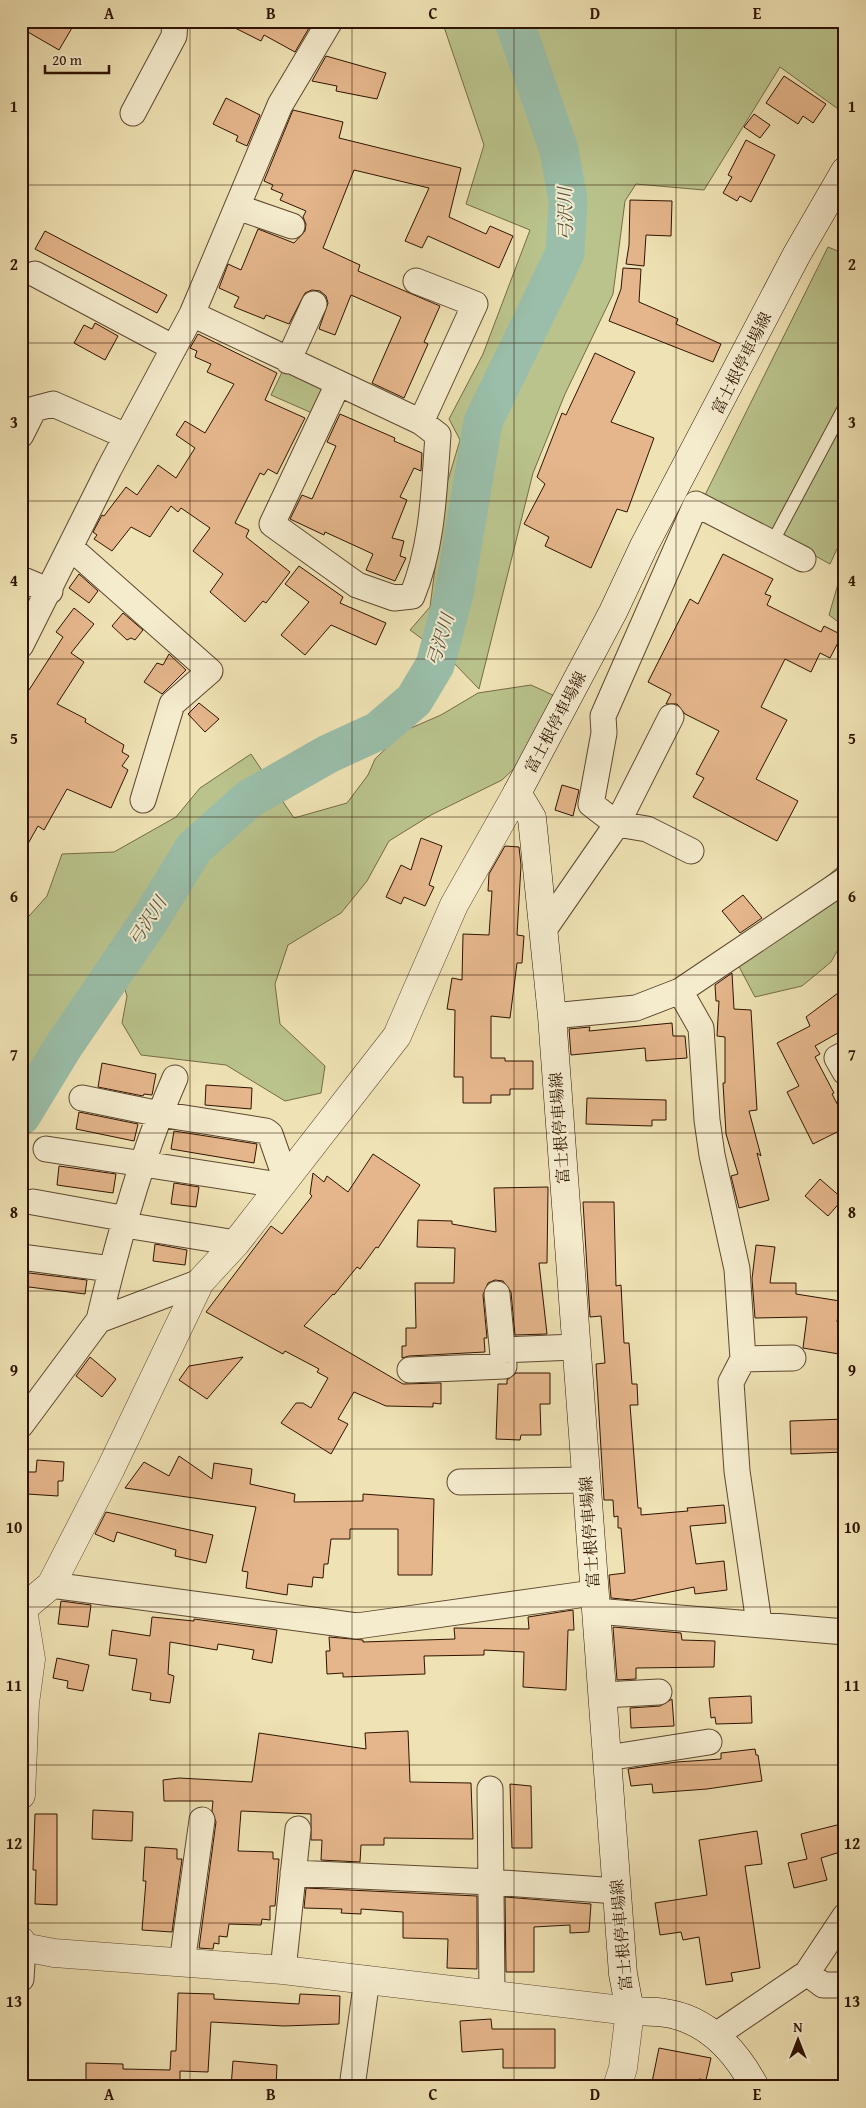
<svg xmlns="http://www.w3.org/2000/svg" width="866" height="2108" viewBox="0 0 866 2108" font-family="'Gentium Book Plus','Noto Serif JP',serif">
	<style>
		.green { fill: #bac38c; stroke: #746b46 }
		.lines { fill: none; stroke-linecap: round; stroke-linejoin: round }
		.river { stroke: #9abea9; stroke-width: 39 }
		.building { fill: #e5b68b; stroke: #2e1301 }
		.service-casing { stroke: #5e472e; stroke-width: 14 }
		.minor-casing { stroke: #5e472e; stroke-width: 27 }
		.tertiary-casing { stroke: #5e472e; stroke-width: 29 }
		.secondary-casing { stroke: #2e1301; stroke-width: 29 }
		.service { stroke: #f5ecce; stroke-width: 12 }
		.minor { stroke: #f5ecce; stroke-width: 25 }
		.tertiary { stroke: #f5ecce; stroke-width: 28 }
		.secondary { stroke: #f5ecce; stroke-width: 28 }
		.grid { fill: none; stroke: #2e1301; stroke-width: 1; stroke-opacity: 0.55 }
		.labels { text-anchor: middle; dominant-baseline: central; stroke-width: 4; stroke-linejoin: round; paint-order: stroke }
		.street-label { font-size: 16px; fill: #2e1301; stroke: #f5ecce }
		.water-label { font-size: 18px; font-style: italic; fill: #544f3c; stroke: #f5ecce }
		.neatline { fill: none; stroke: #2e1301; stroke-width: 2 }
		.grid-label { font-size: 16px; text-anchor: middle; font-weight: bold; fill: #2e1301 }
	</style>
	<rect width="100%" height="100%" fill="#efe2b4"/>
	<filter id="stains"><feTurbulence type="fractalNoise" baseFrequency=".004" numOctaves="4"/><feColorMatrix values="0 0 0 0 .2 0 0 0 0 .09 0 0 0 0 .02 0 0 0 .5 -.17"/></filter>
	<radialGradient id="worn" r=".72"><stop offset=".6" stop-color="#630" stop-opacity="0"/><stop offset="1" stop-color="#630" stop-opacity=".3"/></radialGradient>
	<path class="green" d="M442,21h403v93l-65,-47 -76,123 -68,-6 -11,17 -12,93 -48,100 -32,79 -54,216 -28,-29 -41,-30 20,-23 15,-117 15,-50 -11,-21 34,-65 47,-124 -64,-26 18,-59z
		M828,247l17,7v278l-15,32 -125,-69z
		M284,368l40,18 -12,27 -41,-18z
		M845,560v67l-16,-12z
		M531,685l48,22 -77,73 -71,35 -42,26 -22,40 -26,32 -53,32 -13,39 5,40 45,42 -4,27 -36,8 -59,-36 -85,-10 -19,-32 5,-27 -17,-52 -36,86 -53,45v-150l26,-29 15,-42 52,-2 62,-35 24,-29 51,-34 43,64 53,-15 21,-28 7,-16 29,-28 37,-16 37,-22z
		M845,861v76l-14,25 -29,24 -47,11 -21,-40z"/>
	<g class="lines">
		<path class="river" d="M21,1116l42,-69 88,-129 43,-70 55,-49 79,-45 50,-23 36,-31 21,-35 19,-71 29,-172 82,-169 3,-52 -9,-51 -45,-129"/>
	</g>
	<path class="building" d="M21,21h55l-17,29 -38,-22z
		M221,21h74l14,7 -14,24 -31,-17 -3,6z
		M326,56l60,17 -9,26 -41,-8 1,-5 -25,-5z
		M784,76l42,28 -13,19 -10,-7 -5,8 -32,-21z
		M226,98l34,17 -13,31 -11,-5 2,-5 -25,-12z
		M293,110l50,12 -4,16 122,30 -12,49 37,17 4,-8 23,10 -14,32 -71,-32 -6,12 -17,-7 24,-53 -75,-18 -31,78 37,17 -2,6 82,35 -16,36 4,2 -24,54 -32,-15 29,-66 -50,-22 -16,40 -16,-6 9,-26 -2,-7 -6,-5 -8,-1 -7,3 -16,31 -23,-9 -2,4 -30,-12 5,-10 -20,-9 9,-24 13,6 17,-41 36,14 11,-12 1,-7 -3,-7 3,-6 -26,-11 3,-6 -12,-5 2,-4 -9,-4z
		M754,114l16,11 -10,13 -16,-11z
		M746,140l29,15 -24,47 -11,-6 -3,5 -14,-8 9,-16 -4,-2z
		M630,200l42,1 -1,35 -25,-1 -2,31 -18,-2 3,-19z
		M45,231l122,64 -10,18 -122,-64z
		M623,268l18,1 -2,33 39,17 -2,5 45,20 -8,18 -104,-41 12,-32z
		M95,323l23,13 -13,24 -31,-17 10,-18 8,4z
		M198,334l79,39 -12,27 40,18 -28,56 -9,-5 -4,6 -4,-2 -25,50 14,7 -3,7 44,35 -24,31 -3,-2 -18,21 -35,-30 13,-18 -30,-23 17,-23 -29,-20 -3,4 -7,-6 -21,31 -19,-10 -19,24 -18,-12 3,-4 -4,-3 9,-17 2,1 22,-29 11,8 21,-30 18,13 19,-30 -19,-13 9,-14 20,12 29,-49 -27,-12 4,-8 -16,-7 2,-6 -7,-3z
		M595,353l40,19 -24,50 43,16 -27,74 -10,-3 -26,59 -46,-22 4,-9 -25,-13 21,-40 -8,-7 25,-64 4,2z
		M340,414l55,24 -1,3 28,12 -1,18 -7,-3 -14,29 7,3 -15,38 12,3 -4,15 6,2 -11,23 -29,-11 7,-16 -48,-22 -1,3 -34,-16 12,-24 10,4 24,-53 -9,-4z
		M723,554l50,25 -8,15 6,2 -4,9 54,27 3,-6 18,9 -12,23 -10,-5 -9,19 -26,-13 -24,48 26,13 -31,59 42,22 -21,40 -84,-44 11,-19 -8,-4 23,-43 -34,-17 -8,-10h-11l5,-10 -23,-12 42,-83 8,5z
		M299,566l44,31 -3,6 46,20 -10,22 -45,-20 -26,30 -24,-20 28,-33 -24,-18z
		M79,574l19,17 -9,12 -20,-15z
		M74,608l20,16 -23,29 13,9 -27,42 29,15 -1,3 39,23 -2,7 7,4 -7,10 6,4 -17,38 -44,-19 -23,41 -6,-4 -17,30v-170l8,4 34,-53 -7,-5z
		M123,613l20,17 -8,10 -4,-2 -4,2 -15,-14z
		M169,654l17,16 -24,24 -18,-12 13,-19 6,2z
		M199,703l20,16 -14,13 -17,-18z
		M562,785l17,5 -6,26 -18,-6z
		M421,838l21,8 -13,39 5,2 -9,19 -21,-9 -3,7 -15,-7 15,-32 10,5z
		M505,846l14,1 2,18 -4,70 7,1 -2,27h-5l-7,55 -19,-2v42h14v3h28v28h-23v6h-19v8h-28v-26h-9l1,-67 -8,-1 5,-31 10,2 1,-46 26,1 3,-44h-4l1,-17z
		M743,895l19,23 -22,15 -18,-22z
		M732,973l2,36 17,1 6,100 -8,1 12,45 -4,-3 12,47 -30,8 -8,-32 7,-2 -12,-40 -3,-51h2v-46l-8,-1 2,-35h-3l-1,-16z
		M838,993l7,13v23l-30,17 5,8 -5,3 19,36 -2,1 13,25v9l-32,16 -26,-52 12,-6 -22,-43 33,-17 -4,-9z
		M672,1023l1,13h12l2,22 -41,3 -1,-13 -74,7 -2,-26 21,-2 -1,4z
		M102,1063l54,11 -4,21 -8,-1 -1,2 -45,-9z
		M206,1085l46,3 -1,21 -46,-4z
		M587,1098l79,2v20h-14v6l-66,-2z
		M79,1112l59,12 -4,17 -58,-12z
		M174,1131l83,13 -3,19 -83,-14z
		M373,1154l47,31 -42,63 -2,-1 -16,22 -3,-2 -23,28 -1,-1 -29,32 99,58 38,-1v21l-8,-1v4l-47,-1 -32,-14 -16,27 10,5 -17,30 -50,-31 15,-20h7l8,5 17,-30 -11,-6 2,-3 -34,-18 -2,3 -77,-42 65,-86 11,8 27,-34 3,-4 -2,-2 3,-21 11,9 3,-6 21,16z
		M59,1166l57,8 -3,19 -56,-8z
		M820,1179l23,20 -15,17 -23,-20z
		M174,1183l25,4 -3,20 -25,-3z
		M548,1187l-1,76h-8l8,71 -32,1 -4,-43 -8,-11 -8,-1 -7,3 -5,12 4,43h-3l1,14 -76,4 -7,2v-12h4v-18h10l-1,-45h39l1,-35 -38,-1 1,-27 34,1v3l44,8 -2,-44z
		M583,1202h31l2,84 5,-1 3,58h5l3,41h5l1,21h-8l8,103h3v7l47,-4 -1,-3 37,-3 2,18 -36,3 6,38 28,-3 3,29 -32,4 -1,-7 -62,13 -21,-2 -2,-23 16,-2 -4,-45h-3v-12l-4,1 -1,-17h-9l-8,-136 9,-1 -4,-47 -11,1z
		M155,1244l32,6 -2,15 -32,-4z
		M756,1245l19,2 -5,36h26v11l44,7 -3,21h8v33l-42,-7 4,-31 -52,1 -3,-39z
		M21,1272l66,8 -2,14 -64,-8z
		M90,1357l26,22 -14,18 -26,-21z
		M243,1357l-36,42 -28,-19 10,-14z
		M516,1373h34v31h-10l1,31h-20l-1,5 -24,-1 2,-55h9v-4z
		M845,1419v33l-54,2 -1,-33z
		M179,1456l33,23 2,-16 38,6 -2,15 45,10 -1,8 69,-1v-7l71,5 -2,76h-34v-46h-48v10h-19l-3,25h-4l-1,14 -10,-1 -1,10 -24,-3 -1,11 -41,-7 2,-16 -6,-1 14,-64 -131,-19 19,-26 25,14z
		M37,1460l27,2 -1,19h-5v15l-31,-2 1,-22h8z
		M106,1512l107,23 -7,28 -31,-7 1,-6 -59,-18 -3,10 -19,-8z
		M61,1601l30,4 -3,22 -30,-3z
		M573,1610l1,20h-6l-2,60 -43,-3 1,-35 -40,-2v5l-60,1 1,18 -82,3v-4l-16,1 -1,-23h4l-1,-14 34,3v2l92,-3 -1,-11 75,1 -1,-12z
		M152,1617l42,4v-2l83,11 -5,33 -20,-4 2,-9 -36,-6 -1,6 -47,-8 -2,32 6,2 -4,27 -20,-3 1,-7 -19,-3 5,-31 -28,-4 3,-25 38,6z
		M613,1627l68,6 1,7 33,1 -1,26 -78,1v11l-19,1z
		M57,1658l32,7 -6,26 -16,-3 1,-7 -15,-3z
		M751,1696l1,27 -36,1 -1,-7 -4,1 -2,-20z
		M672,1699l2,27 -43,2 -1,-20 30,-2z
		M408,1731l2,51 61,1 2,56 -89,-1v7h-23l-1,17 -39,-2 1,-20h-11v-26l-70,-3 -3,40 35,1v7h6l-4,47h-5v14l-8,-1 -1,6 -32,-1 -2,13 -8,-1v8l-5,-1 -1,6 -14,-1 17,-126 -4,-11 1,-10h-49l-1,-21 16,-2 73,4 7,-49 107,16 -1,-16z
		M755,1749l1,6h2l4,26 -55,8 -54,4 -1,-9 -21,2 -3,-17 49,-7 44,-3v-6z
		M510,1784l21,2 1,62h-20z
		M93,1810l40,2 -1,29 -40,-2z
		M35,1814h22v91l-22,-1 1,-34h-3z
		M845,1823v21l-6,1 1,7 -19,6 6,22 -33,8 -6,-25 19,-4 -6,-25z
		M757,1831l5,33 -17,2 15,102 -29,5 2,8 -27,4 -7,-48 -16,3 -2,-8 -21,3 -5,-32 52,-8 -8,-55z
		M145,1847l32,2v10h5l-10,73 -30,-2 4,-49h-3z
		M306,1888l171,8v73l-30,-1 1,-29 -45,-1v-26l-42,-3v5l-20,-1 1,-4 -38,-1z
		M505,1897l86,7 -2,28 -19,1v-8l-36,2v45h-28z
		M178,1993l36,1v5l85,5 1,-10 40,2 -1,28 -55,2 -73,-4 -3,50 -28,-1v16h-84v-3h-10v-21l37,1v5l47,1 1,-19h5z
		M491,2019l1,10h63v39h-52v-19l-41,3 -2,-31z
		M659,2048l52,10 -5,22 -7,-1 -2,8h-46z
		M233,2061l44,4 -1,22h-45z"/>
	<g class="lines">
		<defs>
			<path id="service" d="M772,543l73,-137"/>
			<path id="minor" d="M133,113l41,-77 1,-15
				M237,207l55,19
				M35,274l139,74
				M416,281l59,23 -54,118
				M192,314l229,108 17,13c-4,55 -5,110 -26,161l-18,2 -37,-13 -85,-61 66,-140
				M288,361l26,-57
				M21,435l13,-26 19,-5 73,32
				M71,548l139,123 -38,33 -29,96
				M21,579l29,12
				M21,645l88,-176 83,-155 88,-209 50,-84
				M671,717l-54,107 30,5 44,22
				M543,931l74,-107 -26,-20 13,-71 -1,-17 93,-212 107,55
				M680,991l21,37 6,92 5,35 25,114 6,90
				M552,1016l84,-8 44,-17 165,-111
				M845,1054l-8,4 8,14
				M82,1098l78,16 106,17 4,3 15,43
				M46,1149l233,36
				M33,1202l94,17
				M125,1225l111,18
				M21,1257l90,12
				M99,1320c19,-80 43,-167 76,-242
				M503,1350l72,-3
				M410,1370l94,-4 -7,-72
				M21,1425l78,-105 101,-38
				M460,1482l125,-2
				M51,1585l306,41 236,-33
				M596,1611l249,21
				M759,1623l-22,-152 -6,-89 12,-23 50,-1
				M603,1695l56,-3
				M607,1758l102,-16
				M490,1789l2,205
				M293,1873l198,9 126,9
				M182,1963l20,-143
				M283,1970l15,-141
				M807,1973l16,12h22
				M21,1979l2,-32
				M716,2035l91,-62 38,-57
				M352,2087l15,-108"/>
			<path id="tertiary" d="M21,1610l30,-25 59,-115 90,-188 36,-39 161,-207 57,-131 63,-112
				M21,1795l4,-92 6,-44 -8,-49
				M21,1941l2,6 31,6 229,17 347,41 -7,57 -6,19"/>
			<path id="secondary" d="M755,2087c-19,-36 -48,-68 -90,-74 -11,-2 -24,-1 -35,-2l-7,-37 -71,-958 -20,-198 -15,-25 96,-181 31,-66 153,-292 48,-83"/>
		</defs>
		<use href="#service" class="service-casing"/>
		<use href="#minor" class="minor-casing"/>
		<use href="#tertiary" class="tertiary-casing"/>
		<use href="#secondary" class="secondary-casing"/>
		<use href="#service" class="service"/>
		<use href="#minor" class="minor"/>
		<use href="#tertiary" class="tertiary"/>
		<use href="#secondary" class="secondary"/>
	</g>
	<path class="grid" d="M190,21v2066M352,21v2066M514,21v2066M676,21v2066M21,185h824M21,343h824M21,501h824M21,659h824M21,817h824M21,975h824M21,1133h824M21,1291h824M21,1449h824M21,1607h824M21,1765h824M21,1923h824"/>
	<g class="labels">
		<g class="street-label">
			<text transform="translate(741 363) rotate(-63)">富士根停車場線</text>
			<text transform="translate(555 722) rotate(-62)">富士根停車場線</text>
			<text transform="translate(559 1128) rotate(-94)">富士根停車場線</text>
			<text transform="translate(589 1532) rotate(-94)">富士根停車場線</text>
			<text transform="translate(621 1935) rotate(-95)">富士根停車場線</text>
		</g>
		<g class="water-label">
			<text transform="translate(565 214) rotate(-91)">弓沢川</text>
			<text transform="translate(440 640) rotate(-73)">弓沢川</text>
			<text transform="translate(147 921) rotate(-57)">弓沢川</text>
		</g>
	</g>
	<rect width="866" height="2108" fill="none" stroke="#efe2b4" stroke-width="55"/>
	<g transform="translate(798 2040)" stroke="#f5ecce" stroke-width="4" paint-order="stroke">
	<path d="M0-4L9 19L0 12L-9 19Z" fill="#2e1301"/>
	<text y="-8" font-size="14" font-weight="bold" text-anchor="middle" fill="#2e1301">N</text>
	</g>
	<path d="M45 65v8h64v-8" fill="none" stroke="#2e1301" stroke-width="2.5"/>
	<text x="52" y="65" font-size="15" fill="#2e1301" stroke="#f5ecce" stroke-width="4" paint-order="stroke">20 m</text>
	<rect x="28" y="28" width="810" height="2052" class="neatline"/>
	<g class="grid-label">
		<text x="109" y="19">A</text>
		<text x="271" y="19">B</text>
		<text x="433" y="19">C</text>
		<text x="595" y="19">D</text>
		<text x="757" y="19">E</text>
		<text x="14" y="112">1</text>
		<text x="852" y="112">1</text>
		<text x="14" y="270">2</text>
		<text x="852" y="270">2</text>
		<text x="14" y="428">3</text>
		<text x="852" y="428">3</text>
		<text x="14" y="586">4</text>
		<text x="852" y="586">4</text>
		<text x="14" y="744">5</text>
		<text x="852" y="744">5</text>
		<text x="14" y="902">6</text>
		<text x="852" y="902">6</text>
		<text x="14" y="1060">7</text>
		<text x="852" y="1060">7</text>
		<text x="14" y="1218">8</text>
		<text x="852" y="1218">8</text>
		<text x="14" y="1376">9</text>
		<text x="852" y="1376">9</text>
		<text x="14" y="1533">10</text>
		<text x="852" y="1533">10</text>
		<text x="14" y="1691">11</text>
		<text x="852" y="1691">11</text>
		<text x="14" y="1849">12</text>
		<text x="852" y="1849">12</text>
		<text x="14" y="2007">13</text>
		<text x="852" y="2007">13</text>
		<text x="109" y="2100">A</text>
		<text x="271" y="2100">B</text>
		<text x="433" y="2100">C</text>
		<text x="595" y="2100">D</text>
		<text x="757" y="2100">E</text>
	</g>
	<rect width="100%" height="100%" filter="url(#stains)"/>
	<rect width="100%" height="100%" fill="url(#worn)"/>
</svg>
